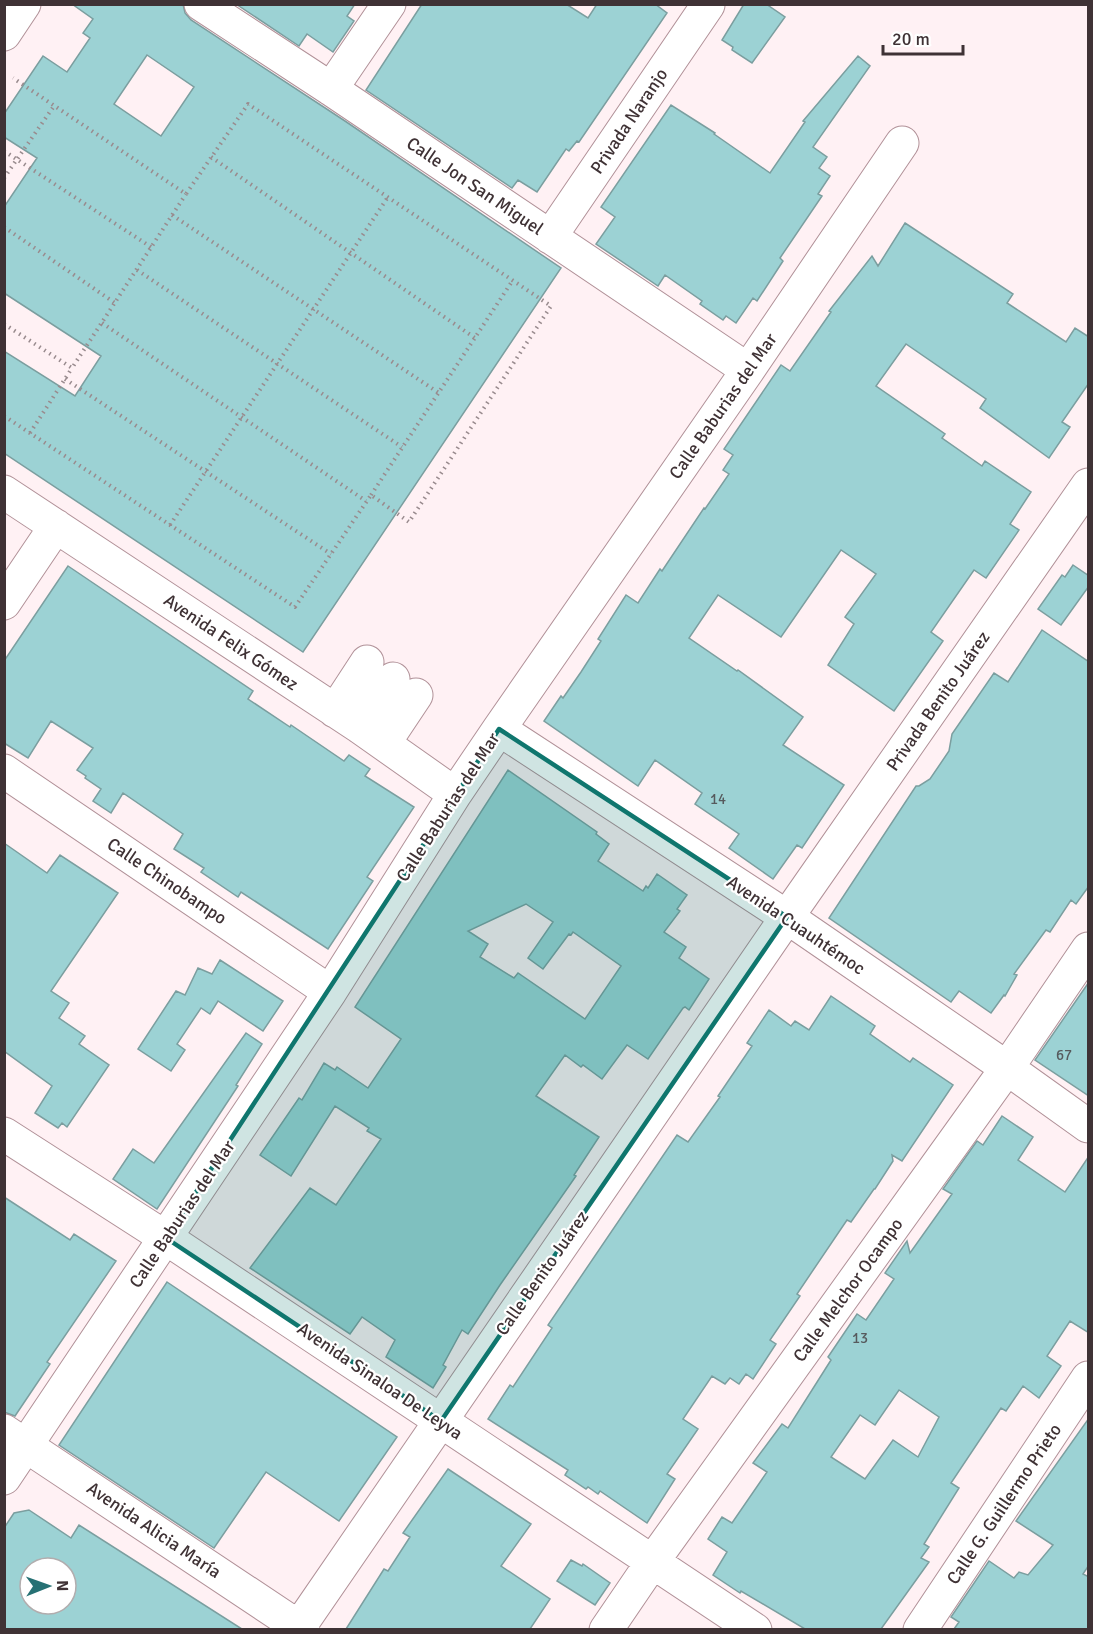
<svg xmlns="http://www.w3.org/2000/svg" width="1093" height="1634" viewBox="0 0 1093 1634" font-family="Signika,sans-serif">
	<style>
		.building { fill: #9cd2d4; stroke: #7b9e9f; stroke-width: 1.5; fill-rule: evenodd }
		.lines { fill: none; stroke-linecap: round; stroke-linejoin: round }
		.minor-casing { stroke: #b19198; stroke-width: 35 }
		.major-casing { stroke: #b19198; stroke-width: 35 }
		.path { stroke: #998b8e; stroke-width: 4; stroke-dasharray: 1.5 4.5; stroke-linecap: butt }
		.minor { stroke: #fff; stroke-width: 33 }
		.major { stroke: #fff; stroke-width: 33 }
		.marked { fill: #0f766e; fill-opacity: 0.2; stroke: #0f766e; stroke-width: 4.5; stroke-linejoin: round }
		.labels { text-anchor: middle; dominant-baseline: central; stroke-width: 4.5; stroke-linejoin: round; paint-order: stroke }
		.number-label { font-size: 15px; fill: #565a5d }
		.street-label { font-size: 18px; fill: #3f3235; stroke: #fff }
	</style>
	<rect width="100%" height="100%" fill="#fff1f4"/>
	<path class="building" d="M72,4h111l2,9 6,7 154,101 216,147 -258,384 -299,-199v-102l71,45 26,-40 -97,-63v-86l33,-49 -33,-21v-23l39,-58 24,16 23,-34 -7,-5 10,-14zM147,55l47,32 -33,49 -47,-32z
		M236,4h119l-8,12 7,5 -21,31 -26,-18 -8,12z
		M422,4h144l22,14 9,-14h58l12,9 -88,129 -2,-1 -8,10 -3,-2 -29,43 -19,-12 -6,8 -146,-98z
		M744,4h22l19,13 -33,46 -20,-13 1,-3 -11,-7z
		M858,56l12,10 -57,81 14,10 -8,11 11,8 -12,18 4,2 -42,62 3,3 -26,40 -4,-3 -17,25 -10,-7 -3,4 -23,-16 2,-3 -37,-26 -7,11 -62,-42 19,-27 -14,-10 70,-102 44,28 -1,1 56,39 35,-51 -2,-1z
		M905,223l108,71 -6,9 59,39 9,-14 14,9v46l-27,39 8,5 -21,31 -69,-50 6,-9 -80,-55 -30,42 69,48 -3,4 40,28 3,-5 46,31 -21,32 9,6 -33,48 -12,-8 -43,62 12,9 -49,70 -66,-46 26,-41 -9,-7 31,-43 -35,-24 -60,87 -63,-42 -29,43 48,33 1,-1 65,47 -20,28 61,40 -42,63 -5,-3 -24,34 -44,-31 10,-14 -44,-30 7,-11 -47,-33 -17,26 -94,-65 17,-25 2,2 18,-26 20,-31 -3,-2 28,-44 12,8 22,-34 2,2 42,-63 1,1 24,-35 -6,-4 10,-15 -9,-6 57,-84 9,6 41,-59 -2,-1 43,-55 6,10z
		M1073,565l16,11v10l-28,39 -23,-16 24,-34 3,2z
		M68,566l185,125 -5,8 42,28 1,-2 53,36 5,-6 21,14 -5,7 49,31 -47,70 6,4 -45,68 -87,-57 -3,5 -37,-25 3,-4 -30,-19 9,-15 -60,-41 -12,20 -18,-12 8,-12 -16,-11 1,-2 -9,-6 16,-22 -42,-27 -23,37 -24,-15v-82z
		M1042,630l47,32v224l-13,18 -5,-4 -21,32 -4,-2 -32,44 3,1 -12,21 -1,-1 -13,18 -32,-22 -8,11 -122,-84 87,-132h3l11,-7 19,-28 3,-17 42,-61 14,9z
		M508,770l89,62 -1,2 13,10 -11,17 45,30 3,-5 2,2 9,-14 30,21 -10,14 3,2 -16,21 22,15 -7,11 30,21 -20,31 -4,-3 -2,1 -35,51 -21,-14 -25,34 -19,-14 -2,2 -16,-12 -29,41 63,41 -25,38 2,1 -76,109 -32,49 -6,-4 -19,35 3,2 -13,21 -47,-31 9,-17 -33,-23 -12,17 -100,-66 60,-80 26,17 45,-66 -14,-8 2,-3 -34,-22 -44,70 -31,-21 39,-57 3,2 22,-37 11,7 2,-3 31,21 33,-49 -46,-32zM526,904l27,18 -25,36 15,11 26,-35 2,1 2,-3 48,34 -36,53 -67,-46 -4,5 -34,-21 8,-13 -20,-13z
		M4,843l43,30 13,-18 58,38 -67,98 18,12 -10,15 26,18 -6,8 30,21 -42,62 -5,-4 -4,5 -23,-15 17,-27 -48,-35z
		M220,960l63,41 -20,30 -45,-30 -8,13 -9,-6 -24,36 8,6 -14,21 -33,-22 38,-58 9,4 13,-27 14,6z
		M1089,982v114l-54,-36z
		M831,996l44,30 -5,8 40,28 3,-4 40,27 -51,76 -10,-6 1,6 -18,28h-1l-23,33 -4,-2 -50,74 3,2 -30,44 6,4 -23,35 -7,-5 -7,10 -9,-6 -5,6 -13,-8 -29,43 15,10 -31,45 8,5 -28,44 -47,-32 -2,3 -10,-7 -2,2 -21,-14 3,-5 -80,-51 22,-34 3,2 39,-59 -4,-3 129,-190 11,7 32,-45 -2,-1 34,-50 -5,-3 22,-33 22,16 4,-5 14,9z
		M246,1033l16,11 -26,41 2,1 -81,123 -44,-30 20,-30 21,14z
		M1002,1116l31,21 -15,23 47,32 24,-36v177l-19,-12 -23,35 14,10 -22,32 -16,-12 -17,25 -5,-3 -50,75 8,5 -35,56 5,3 -8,11 8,4 -48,67h-76l-64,-38 -1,2 -27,-18 14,-23 -19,-13 14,-22 10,6 35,-51 -14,-9 29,-39 6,4 43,-68 -3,-3 29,-43 9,6 28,-41 -9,-6 22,-32 3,12 42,-59 -9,-5 34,-48 6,4zM899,1390l40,27 -21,40 -25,-17 -28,39 -34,-22 29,-42 15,10z
		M4,1197l66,43 4,-6 42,27 -69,101 3,2 -35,52 -11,-4z
		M167,1282l230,155 -58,84 -73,-49 -52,76 -155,-103z
		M1089,1418v147l-6,9 6,3v52h-135l5,-7 -8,-5 38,-56 25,17 5,-6 9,3 25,-30 -37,-24z
		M448,1469l83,55 -30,42 49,33 -20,30h-184l38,-60 4,2 22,-34 -7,-4z
		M29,1510l42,28 8,-13 163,104h-238v-101l10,-15zM30,1568h36v36h-36z
		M571,1560l11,6 1,-2 27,19 -15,22 -38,-24z"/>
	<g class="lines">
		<defs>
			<path id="minor" d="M201,4l130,85 417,281
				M331,89l58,-85
				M550,237l158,-232
				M4,492l356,235 95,67
				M4,603l52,-77
				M335,711l32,-49
				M360,727l33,-48
				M499,729l288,188 220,151 81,58
				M384,743l32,-48
				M4,771l326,221
				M4,1134l162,104 589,392
				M4,1431l299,199
				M4,1478l326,-486 125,-198 44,-65 249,-359 154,-227
				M297,1630l490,-713 301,-432
				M606,1630l47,-69 354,-493 81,-119
				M920,1630l168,-252"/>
			<path id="major" d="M4,34l20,-30"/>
		</defs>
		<use href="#minor" class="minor-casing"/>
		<use href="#major" class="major-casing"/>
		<path class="path" d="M4,151l147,96
			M211,157l264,181
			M4,178l50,-72
			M172,215l267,178
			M4,227l111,76
			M137,270l265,177
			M102,323l264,178
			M4,324l68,44 114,-174
			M65,379l266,175
			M4,416l291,191 76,-112 38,27 142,-216 -303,-202 -62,90 -173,-116
			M30,433l42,-65
			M371,495l142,-215
			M170,525l218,-328"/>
		<use href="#minor" class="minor"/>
		<use href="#major" class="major"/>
	</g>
	<path class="marked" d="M499,729l288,188 -346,504 -275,-183z"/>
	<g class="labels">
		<g class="number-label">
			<text x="718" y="799">14</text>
			<text x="1064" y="1055">67</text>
			<text x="860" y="1338">13</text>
		</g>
		<g class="street-label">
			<text transform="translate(629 121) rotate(-56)">Privada Naranjo</text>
			<text transform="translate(475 186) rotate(34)">Calle Jon San Miguel</text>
			<text transform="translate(723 406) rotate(-55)">Calle Baburias del Mar</text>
			<text transform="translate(231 642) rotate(34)">Avenida Felix Gómez</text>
			<text transform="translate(938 701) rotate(-55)">Privada Benito Juárez</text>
			<text transform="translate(448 807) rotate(-57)">Calle Baburias del Mar</text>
			<text transform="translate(167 881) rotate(34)">Calle Chinobampo</text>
			<text transform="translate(796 925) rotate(34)">Avenida Cuauhtémoc</text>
			<text transform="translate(182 1214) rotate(-56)">Calle Baburias del Mar</text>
			<text transform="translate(542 1273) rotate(-55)">Calle Benito Juárez</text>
			<text transform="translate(848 1290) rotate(-54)">Calle Melchor Ocampo</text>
			<text transform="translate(380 1381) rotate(34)">Avenida Sinaloa De Leyva</text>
			<text transform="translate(1004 1504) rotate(-56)">Calle G. Guillermo Prieto</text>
			<text transform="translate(154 1530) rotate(34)">Avenida Alicia María</text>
		</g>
	</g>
	<rect width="1093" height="1634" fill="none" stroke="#3f3235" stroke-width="12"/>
	<g transform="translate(48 1586) rotate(89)"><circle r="28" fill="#ffffff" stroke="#b2adae" stroke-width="1.5"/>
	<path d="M0-4.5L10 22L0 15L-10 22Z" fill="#267174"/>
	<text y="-9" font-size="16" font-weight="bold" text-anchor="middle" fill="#3f3235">N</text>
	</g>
	<path d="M883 45v9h80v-9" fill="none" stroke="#3f3235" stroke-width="3"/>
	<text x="892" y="45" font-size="18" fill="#3f3235" stroke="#ffffff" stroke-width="4.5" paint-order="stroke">20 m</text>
</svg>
